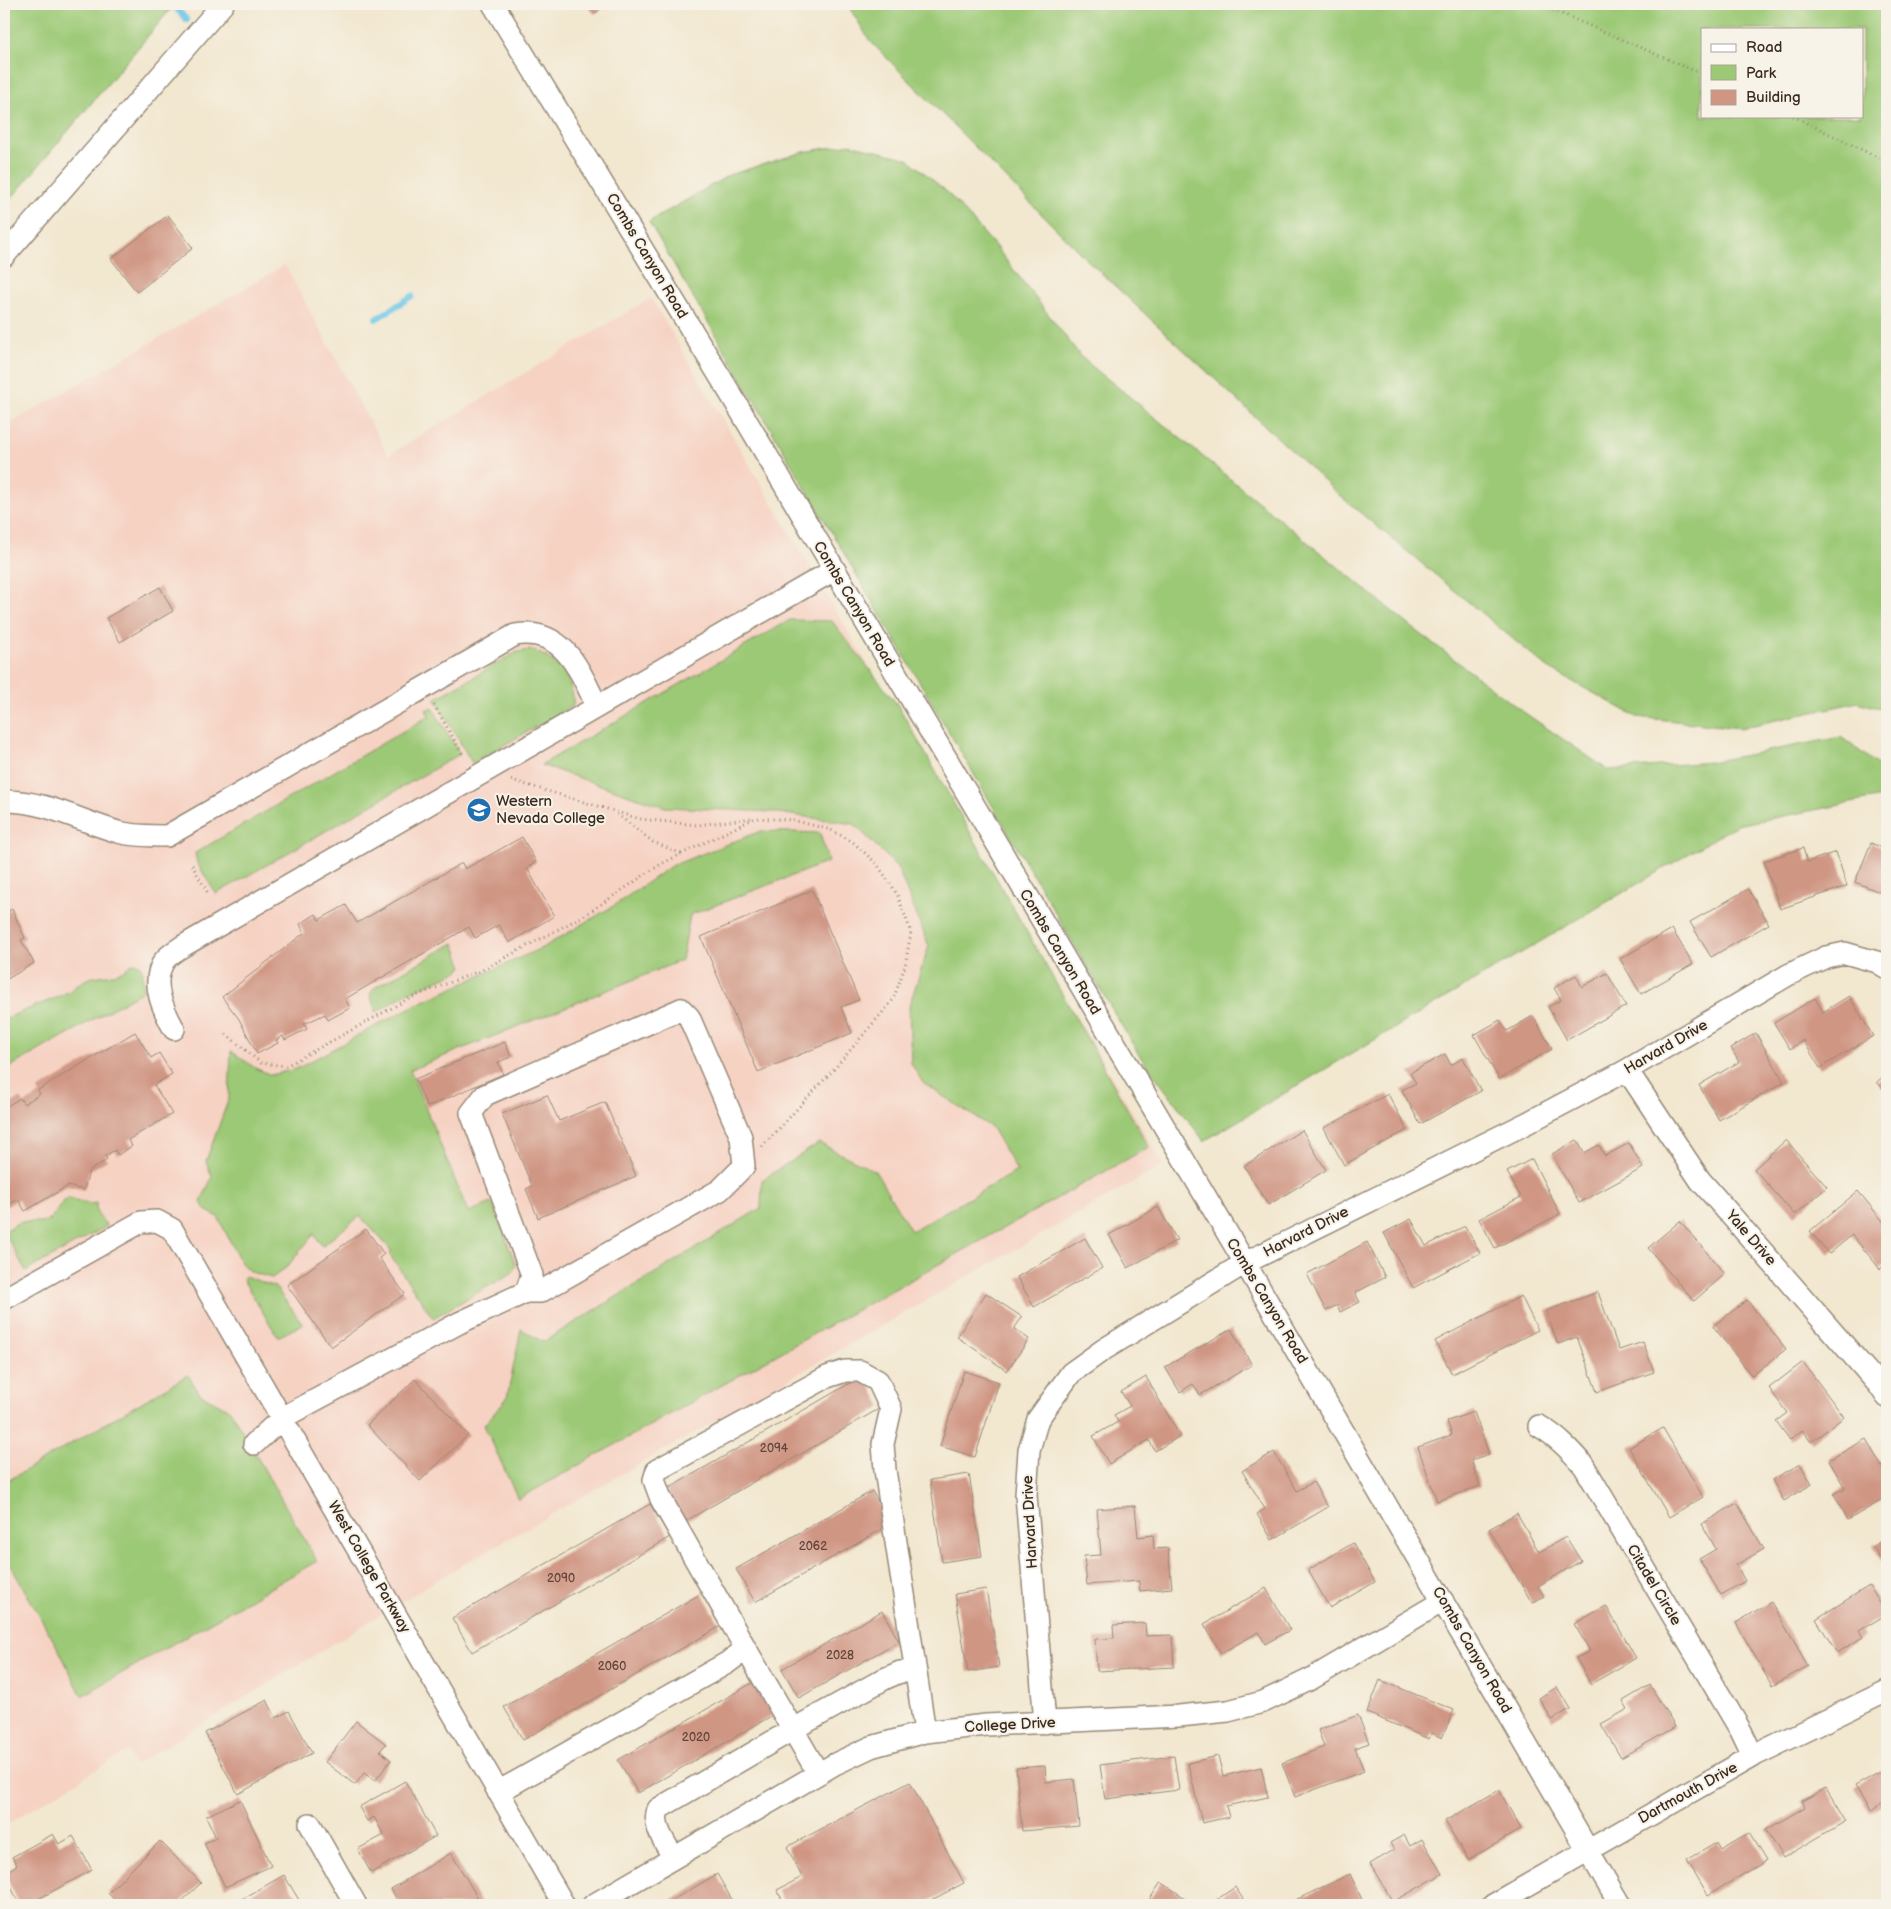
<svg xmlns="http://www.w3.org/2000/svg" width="1891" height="1909" viewBox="0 0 1891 1909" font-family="'Balsamiq Sans',sans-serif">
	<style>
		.built { fill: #f6d2c3 }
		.green { fill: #9cc976; stroke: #6c7a4a; fill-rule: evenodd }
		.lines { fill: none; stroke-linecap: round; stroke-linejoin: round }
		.stream { stroke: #66c5e5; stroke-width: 6 }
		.building { fill: #d09684 }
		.minor-casing { stroke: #968876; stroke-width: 24 }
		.path { stroke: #968876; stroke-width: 3; stroke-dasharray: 1 4; stroke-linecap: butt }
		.minor { stroke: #fff; stroke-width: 21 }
		.labels { text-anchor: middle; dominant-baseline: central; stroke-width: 4; stroke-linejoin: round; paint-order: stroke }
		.number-label { font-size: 12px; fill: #604538 }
		.street-label { font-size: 15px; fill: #3b2a1e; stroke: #f7f3e8 }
		.poi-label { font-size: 15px; fill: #3b2a1e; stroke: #f7f3e8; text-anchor: start }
	</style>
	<rect width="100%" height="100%" fill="#f7f3e8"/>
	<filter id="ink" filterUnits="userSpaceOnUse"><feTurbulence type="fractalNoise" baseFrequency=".02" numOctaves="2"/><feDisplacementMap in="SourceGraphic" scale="10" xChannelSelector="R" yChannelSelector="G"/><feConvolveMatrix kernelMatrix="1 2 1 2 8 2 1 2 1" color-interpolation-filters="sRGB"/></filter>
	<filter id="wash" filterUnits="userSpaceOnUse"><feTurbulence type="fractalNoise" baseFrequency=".0096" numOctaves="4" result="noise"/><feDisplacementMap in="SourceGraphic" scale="20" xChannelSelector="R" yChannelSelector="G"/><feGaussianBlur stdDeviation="1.12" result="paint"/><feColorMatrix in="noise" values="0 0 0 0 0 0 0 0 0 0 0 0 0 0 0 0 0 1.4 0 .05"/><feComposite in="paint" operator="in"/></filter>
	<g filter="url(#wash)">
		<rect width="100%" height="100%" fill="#f2e7cf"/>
		<path class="built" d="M285,265l103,190 263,-157 513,867 -707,403 -322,197 -8,-14 -123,75v-1399z"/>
		<path class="green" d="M4,4h171l-171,203z
			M847,4h1040v707l-29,-9 -118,26 -103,-11 -89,-49 -209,-173 -257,-240 -212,-214zM1702,29h160v87h-160z
			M850,144l58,15 39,33 49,55 86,111 327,267 113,86 86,59 102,-8 131,-25 46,35v24l-150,29 -533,316 -65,-86 -490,-833 80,-47 74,-23z
			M790,620l42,1 67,86 250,440 -631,352 -34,-74 23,-27 14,-69 22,13 218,-134 1,-28 57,-37 56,28 36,60 106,-60 -25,-43 -69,-45 -12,-20 -2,-57 20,-60 -32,-79 -43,-43 -82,-12 -107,-5 -124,-42z
			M530,650c24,6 46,30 43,56l-101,57 -37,-64 82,-47z
			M432,707l28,47 -244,140 -19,-31 -2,-10 234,-137 -3,-6z
			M761,831l59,2 8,29 -138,53 -8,45 -272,110 58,142 24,-9 24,62 -4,8 -79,45 -43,-63 1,-5 -31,-34 -38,30 -8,-12 -27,33 -15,11 -22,-6 -9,-9 -23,-46 -13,-7 -4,-8 11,-25 -6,-16 23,-63 2,-47 24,17 16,7 25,-6 117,-63 131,-59 71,-42 56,-39z
			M454,943l9,24 -10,7 -46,19 -31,19 -6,-17 4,-7z
			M132,963l7,1 4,8v19l-133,76 -6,-10v-37c20,-11 43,-17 64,-28 6,-4 12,-10 19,-13 16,-6 32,-1 45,-16z
			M68,1198l22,6 6,-1 1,10 10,13 -81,45 -22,-39 15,-10h27l6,-4 11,-17z
			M245,1276l30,11 28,37 -25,13 -35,-57z
			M188,1375l12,19 30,16 87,151 -235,135 -22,-44 -56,-98v-71z"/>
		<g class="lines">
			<path class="stream" d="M172,4l15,16
				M376,319l36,-23"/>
		</g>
		<g id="blocks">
			<path class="building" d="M585,4h21l-11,10z
				M168,215l25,33 -56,44 -26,-33z
				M160,587l13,24 -53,31 -14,-24z
				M522,837l14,25 -9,6 27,48 -45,27 -10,-18 -24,13 -6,-11 -124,72 5,9 -22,12 -3,-6 -21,10 3,5 -22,11 -2,-4 -7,4 2,3 -21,11 -18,-35 -17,-22 82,-64 -4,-9 16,-10 3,6 27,-15 11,18 105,-60 3,6z
				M1871,843l16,7v45l-32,-13z
				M1803,848l4,14 29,-10 11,34 -67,23 -16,-48z
				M1748,889l21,35 -58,33 -21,-35z
				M812,890l47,110 -18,7 11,26 -94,39 -57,-135z
				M7,908l2,3 3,-2 13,29 -4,2 13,23 -30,18v-71z
				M1672,929l21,35 -52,30 -21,-35z
				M1607,973l19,33 -59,34 -19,-33 13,-7 -7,-12 22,-13 6,12z
				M1849,996l24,40 -53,32 -17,-28 -13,9 -16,-26 41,-25 8,14z
				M1533,1016l19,33 -53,30 -25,-44 26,-15 7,11z
				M135,1032l16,26 8,-5 13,21 -18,11 18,29 -44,26 4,6 -14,9 -3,-5 -10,6 2,4 -18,11 -5,19 -16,-4 -43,25 -7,-12 -14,9v-100l16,-10 4,6 16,-10 -2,-4z
				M1756,1033l28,49 -65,38 -20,-35 40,-23 -8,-14z
				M505,1042l6,15 -13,5 5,12 -76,33 -12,-28z
				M1445,1054l6,11 12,-7 18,33 -61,33 -18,-34 14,-7 -6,-10z
				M1887,1073v20l-10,-11z
				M1388,1094l19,36 -63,35 -20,-37z
				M547,1095l12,26 46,-19 31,74 -98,42 -12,-29 6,-3 -30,-72z
				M1302,1130l24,40 -58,35 -24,-39z
				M1577,1140l7,13 15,-8 6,11 24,-13 14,25 -64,35 -27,-49z
				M1786,1140l41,47 -32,28 -41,-46z
				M1532,1159l28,55 -65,34 -16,-29 42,-22 -14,-25z
				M1858,1191l29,35v37l-7,6 -28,-34 -23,19 -19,-23z
				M1158,1207l19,33 -49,28 -19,-33z
				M1411,1219l15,27 39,-20 15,27 -67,35 -29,-55z
				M1680,1221l45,53 -31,27 -46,-53z
				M366,1229l18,25 -5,4 26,36 -74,53 -44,-62z
				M1085,1238l17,30 -68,39 -17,-30z
				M1367,1242l18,35 -30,16 5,9 -20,10 -3,-7 -11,6 -19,-37z
				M1598,1292l21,58 24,-8 11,30 -57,20 -20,-55 -19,7 -12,-33z
				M986,1293l36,24 -8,12 15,10 -22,32 -50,-34z
				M1521,1296l17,34 -86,44 -17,-33z
				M1747,1300l39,49 -34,27 -39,-50z
				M1231,1329l21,36 -52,30 -7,-11 -13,8 -15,-25z
				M1803,1362l41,55 -33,25 -9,-12 -12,10 -14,-19 11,-8 -18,-25z
				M964,1371l35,11 -24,75 -35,-11z
				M864,1375l18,32 -198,115 -18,-32z
				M1146,1377l34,59 -25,15 -6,-11 -40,24 -16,-28 25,-14 -4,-7 16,-9 -9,-14z
				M415,1379l53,56 -48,46 -53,-56z
				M1474,1412l15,42 -18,6 9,26 -43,15 -19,-54 34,-12 -5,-14z
				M1663,1428l40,69 -34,20 -40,-69z
				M1866,1439l21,37v21l-39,23 -14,-26 11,-6 -16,-28z
				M1274,1452l23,39 16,-9 15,25 -56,33 -15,-26 8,-5 -23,-38z
				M1800,1464l12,20 -28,17 -12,-21z
				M969,1474l13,82 -40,6 -12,-82z
				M872,1491l19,33 -136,78 -19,-33z
				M1737,1503l27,46 -28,16 9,16 -24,14 -22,-36 17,-10 -14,-25z
				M650,1504l20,33 -198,115 -20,-34z
				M1135,1506l3,31 15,-2 1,14 14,-1 4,40 -32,3 -1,-10 -52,4 -3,-29 17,-1 -4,-46z
				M1517,1513l22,39 27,-15 15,24 -43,25 6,10 -12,7 -43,-74z
				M1887,1538v32l-14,-24z
				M1353,1543l22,39 -45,26 -22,-38z
				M1869,1586l18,28 -28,17 4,6 -26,16 -21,-34z
				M1266,1588l24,42 -25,14 -6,-12 -38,21 -17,-29z
				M986,1589l13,78 -31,5 -13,-78z
				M702,1593l19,33 -198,114 -19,-33z
				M1771,1602l37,64 -36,20 -36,-63z
				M1606,1606l30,52 -45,26 -15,-26 14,-7 -16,-27z
				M882,1611l17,30 -100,57 -17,-29z
				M1145,1623l1,13 26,-1 2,32 -77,4 -2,-32 19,-1 -1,-13z
				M1380,1680l74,30 -12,28 -10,-5 -3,6 -62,-26z
				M754,1682l19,33 -135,78 -20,-33z
				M1650,1685l25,42 -54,31 -20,-34 27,-15 -5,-8z
				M1557,1687l13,22 -18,11 -13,-22z
				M267,1700l9,18 13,-7 23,42 -74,41 -33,-61z
				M1358,1715l11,28 -14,5 9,23 -69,26 -13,-34 42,-16 -6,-17z
				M356,1721l30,23 -6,7 11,9 -16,21 -11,-8 -9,12 -30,-23z
				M1174,1756l5,34 -74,9 -5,-34z
				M1218,1756l5,20 38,-9 7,30 -42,9 3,11 -27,6 -14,-60z
				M1045,1766l1,16 28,-3 5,47 -57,5 -6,-63z
				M1887,1768v34l-17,10 -15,-26z
				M405,1781l31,55 -65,37 -13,-24 26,-14 -10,-18 -7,4 -8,-14z
				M910,1782l54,101 -42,22h-137l-8,-15 25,-13 -15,-30z
				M1826,1788l20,33 -63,37 -17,-28 39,-23 -3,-6z
				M1499,1790l22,39 -53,31 -23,-39z
				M240,1800l31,66 -46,21 -21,-44 12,-5 -10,-22z
				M1749,1833l17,28 -58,34 -21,-35 31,-18 4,7z
				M53,1834l6,10 14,-8 19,34 -65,35h-7l-16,-32 13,-8 -5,-8z
				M1404,1835l6,11 12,-7 20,35 -49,28 -23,-38 24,-14 -4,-7z
				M160,1841l41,42 -23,22h-59l-11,-12z
				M451,1853l31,52h-82l-9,-16z
				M717,1874l18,31h-71z
				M1350,1874l14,30 -1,1h-78z
				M284,1875l18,30h-66l-1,-2z
				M1161,1882l24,16 -5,7h-34z
				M1235,1887l12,18h-38z"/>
		</g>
	</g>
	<g filter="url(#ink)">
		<use href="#blocks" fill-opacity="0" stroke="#968876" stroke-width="1"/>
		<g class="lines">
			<defs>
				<path id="minor" d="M493,4l237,389 515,870 375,642
					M4,256l219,-252
					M4,801c43,0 73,19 114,31 15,4 33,4 49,4l348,-201c48,-8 64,34 82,71
					M174,1029c-11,-20 -24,-46 -10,-68 4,-6 13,-11 19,-15l651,-376
					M1627,1070l73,110 178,204 9,13
					M4,1299l137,-77 16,-1 15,8 392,676
					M1539,1426c18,10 32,25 45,40l157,265 12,25
					M254,1444l28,-26 177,-95 67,-31h14l180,-102 24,-24 -3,-29 -52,-120 -8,-8 -196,86 -14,18 61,162 -6,17
					M746,1649l72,124
					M1045,1723l-19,-228 3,-45 9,-31 33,-46 32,-23 142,-87 280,-139 102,-54 161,-95 38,-18 19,-4 32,9 10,6
					M498,1792l229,-129 19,-14 -85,-150 -7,-19 3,-10 170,-93 18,-6h15l18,10 13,28 -8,35 2,26 40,262
					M310,1824l46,81
					M673,1857c-8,-15 -21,-31 -15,-48l134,-79 92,-51 16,-7h16
					M593,1905l242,-141 36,-17 54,-15 61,-7 193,-9 49,-5 35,-9 48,-23 132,-78
					M1493,1905l260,-149 134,-65"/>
			</defs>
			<use href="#minor" class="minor-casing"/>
			<path class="path" d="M1539,4l163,70
				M1793,116l94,46
				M434,705l29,50
				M511,780l129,39 58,6 55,-7
				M617,814l36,28 29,12
				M192,865l17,30
				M226,1034l35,29 25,3 124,-68 72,-28 103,-55 76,-51 94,-46 38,2 38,10 22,12 24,22 20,30 14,38 -6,34 -12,34 -58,68 -73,79"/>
			<use href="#minor" class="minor"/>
		</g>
	</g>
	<defs>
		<symbol id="university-disc" viewBox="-11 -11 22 22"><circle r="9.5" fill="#1f6fb2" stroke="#f7f3e8"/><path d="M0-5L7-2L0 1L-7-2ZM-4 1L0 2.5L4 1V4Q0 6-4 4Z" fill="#fff"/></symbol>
	</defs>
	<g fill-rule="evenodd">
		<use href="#university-disc" x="465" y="796" width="28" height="28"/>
	</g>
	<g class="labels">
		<g class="number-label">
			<text x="774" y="1448">2094</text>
			<text x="813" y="1546">2062</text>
			<text x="561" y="1578">2090</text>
			<text x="840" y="1655">2028</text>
			<text x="612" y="1666">2060</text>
			<text x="696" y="1737">2020</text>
		</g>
		<g class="street-label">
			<text transform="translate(647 256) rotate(59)">Combs Canyon Road</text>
			<text transform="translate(854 604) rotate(59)">Combs Canyon Road</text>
			<text transform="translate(1060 952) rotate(59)">Combs Canyon Road</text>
			<text transform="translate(1666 1047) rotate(-30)">Harvard Drive</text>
			<text transform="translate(1306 1232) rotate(-27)">Harvard Drive</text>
			<text transform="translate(1751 1238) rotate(49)">Yale Drive</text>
			<text transform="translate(1267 1301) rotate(59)">Combs Canyon Road</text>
			<text transform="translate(1030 1522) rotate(-93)">Harvard Drive</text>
			<text transform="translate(369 1567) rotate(60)">West College Parkway</text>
			<text transform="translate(1654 1585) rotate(59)">Citadel Circle</text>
			<text transform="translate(1472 1650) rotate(60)">Combs Canyon Road</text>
			<text transform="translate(1010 1725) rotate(-3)">College Drive</text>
			<text transform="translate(1688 1793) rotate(-29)">Dartmouth Drive</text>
		</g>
		<g class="poi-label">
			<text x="496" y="801">Western<tspan x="496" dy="17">Nevada College</tspan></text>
		</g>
	</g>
	<rect width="1891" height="1909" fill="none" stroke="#f7f3e8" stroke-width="20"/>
	<rect x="1701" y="28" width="162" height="90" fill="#f7f3e8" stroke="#aca397"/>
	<rect x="1711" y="44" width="25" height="8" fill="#ffffff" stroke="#aca397"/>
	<text x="1746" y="52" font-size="15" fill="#3b2a1e">Road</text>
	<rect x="1711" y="65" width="25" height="15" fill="#9cc976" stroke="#aca397"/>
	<text x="1746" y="78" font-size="15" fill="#3b2a1e">Park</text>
	<rect x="1711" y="90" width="25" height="15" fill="#d09684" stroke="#aca397"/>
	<text x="1746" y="102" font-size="15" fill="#3b2a1e">Building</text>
</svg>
